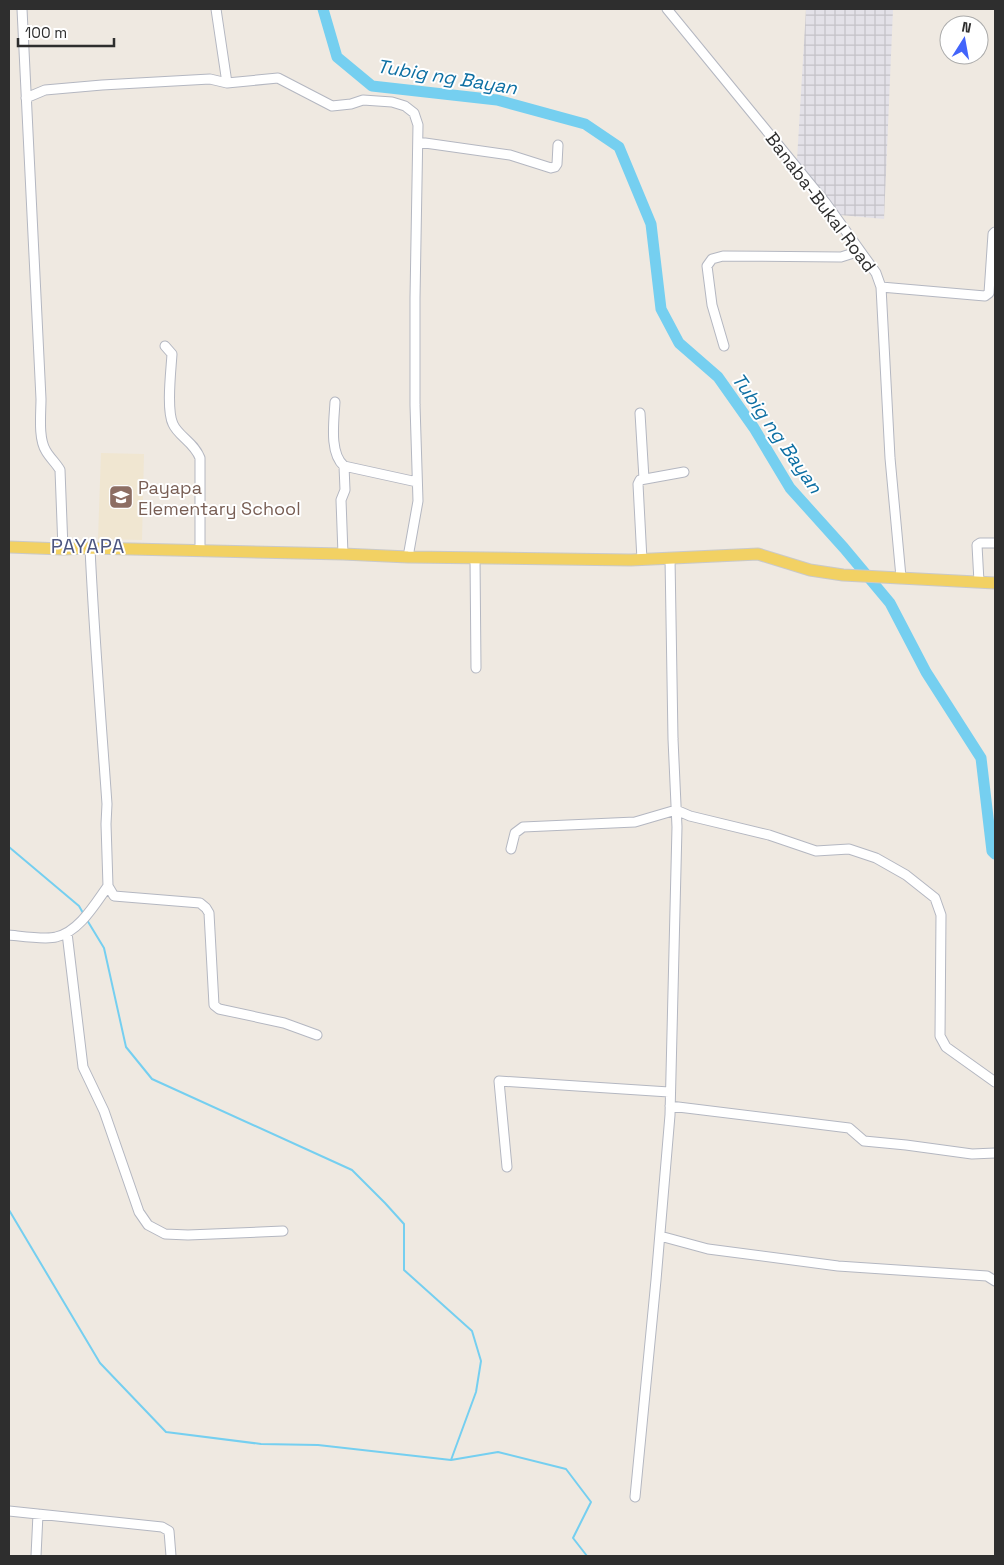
<svg xmlns="http://www.w3.org/2000/svg" width="1004" height="1565" viewBox="0 0 1004 1565" font-family="'Space Grotesk',sans-serif">
	<style>
		.industrial { fill: url(#industrial-grid) }
		.education { fill: #f0e6d1 }
		.lines { fill: none; stroke-linecap: round; stroke-linejoin: round }
		.stream { stroke: #75cff0; stroke-width: 2 }
		.river { stroke: #75cff0; stroke-width: 11 }
		.minor-casing { stroke: #b4b7c1; stroke-width: 11 }
		.major-casing { stroke: #c9c9c9; stroke-width: 13 }
		.minor { stroke: #fff; stroke-width: 9 }
		.major { stroke: #f2d163; stroke-width: 11 }
		.labels { text-anchor: middle; dominant-baseline: central; stroke-width: 4; stroke-linejoin: round; paint-order: stroke }
		.street-label { font-size: 18px; fill: #2e2e2e; stroke: #fff }
		.education-label { font-size: 18px; fill: #785e54; stroke: #fff; text-anchor: start }
		.water-label { font-size: 19px; font-style: italic; fill: #0d6fa3; stroke: #fff }
		.quarter-label { font-size: 20px; letter-spacing: 1px; fill: #4d5680; stroke: #fff }
	</style>
	<defs>
		<pattern id="industrial-grid" width="8" height="8" patternUnits="userSpaceOnUse" patternTransform="scale(1.25)"><rect width="8" height="8" fill="#e3e1e8"/><path d="M0 4h8M4 0v8" fill="none" stroke="#c3c1c7"/></pattern>
	</defs>
	<rect width="100%" height="100%" fill="#efe9e1"/>
	<path class="industrial" d="M806,9h87l-9,210 -44,-4 -43,-55z"/>
	<path class="education" d="M101,453l43,1 -2,86 -44,-1z"/>
	<g class="lines">
		<path class="stream" d="M9,847l70,59 4,7
			M87,920l17,28 22,99 26,32 200,91 33,33 19,21v46l68,61 9,30 -5,31 -25,68
			M9,1210l91,153 66,69 95,12 57,1 133,15 47,-8 68,17 25,33 -18,36 14,18"/>
		<path class="river" d="M323,9l14,48 35,29 125,14 88,24 34,23 32,77 10,85 18,34 39,34 36,51 36,60 54,60 46,55 36,69 55,86 11,93 3,3"/>
		<defs>
			<path id="minor" d="M22,9l19,390c0,14 -3,40 5,52 4,7 10,12 14,19l3,79
				M216,9l11,74
				M667,9l158,193 51,71 5,14 9,171 11,119
				M26,98l19,-8 57,-5 108,-6 17,4 51,-5 54,28 19,-2 12,-4 29,2 13,4 9,7 4,12 -3,173v107l3,96 -10,56
				M418,142l92,13 41,13 4,-1 2,-3 1,-19
				M881,287l104,9 4,-3 4,-59 2,-2
				M165,346l7,8c-1,17 -6,56 1,70 5,12 21,18 27,34v93
				M724,346l-12,-41 -5,-39 5,-7 11,-3 118,1 19,-6
				M335,402c-1,19 -6,51 9,64l73,16
				M640,413l4,66
				M90,548c4,86 11,171 17,256l-1,20 2,62 6,10 86,7 6,5 3,5 5,92 5,4 65,14 33,12
				M343,554l-2,-54 4,-10 -1,-24
				M475,558l1,110
				M642,560l-4,-76 2,-4 44,-8
				M979,582l-2,-37 3,-2h15
				M511,849l4,-16 8,-6 112,-5 41,-12 14,6 79,19 47,16 33,-2 27,9 30,17 29,23 6,17 -1,121 6,11 49,35
				M67,933l16,134 21,44 35,101 9,13 17,9 23,1 95,-4
				M9,935c11,1 37,5 47,2 23,-5 39,-33 52,-51
				M670,1106l179,22 15,13 42,4 66,9 23,-1
				M507,1167l-8,-86 170,11
				M660,1236l48,13 130,17 149,10 8,5
				M635,1497l21,-217 14,-165 7,-288 -4,-88 -3,-181
				M9,1511l153,16 7,4 2,25
				M36,1556l2,-42"/>
			<path id="major" d="M9,547l54,2 27,-1 253,6 65,3 223,3 127,-6 52,16 33,5 152,8"/>
		</defs>
		<use href="#minor" class="minor-casing"/>
		<use href="#major" class="major-casing"/>
		<use href="#minor" class="minor"/>
		<use href="#major" class="major"/>
	</g>
	<defs>
		<symbol id="school-square" viewBox="-11 -11 22 22"><rect x="-9" y="-9" width="18" height="18" rx="4" fill="#8d6e63" stroke="#fff"/><path d="M0-5L7-2L0 1L-7-2ZM-4 1L0 2.5L4 1V4Q0 6-4 4Z" fill="#fff"/></symbol>
	</defs>
	<g fill-rule="evenodd">
		<use href="#school-square" x="107" y="483" width="28" height="28"/>
	</g>
	<g class="labels">
		<g class="street-label">
			<text transform="translate(821 202) rotate(53)">Banaba-Bukal Road</text>
		</g>
		<g class="education-label">
			<text x="138" y="487">Payapa<tspan x="138" dy="21">Elementary School</tspan></text>
		</g>
		<g class="water-label">
			<text transform="translate(447 77) rotate(9)">Tubig ng Bayan</text>
			<text transform="translate(777 433) rotate(55)">Tubig ng Bayan</text>
		</g>
		<g class="quarter-label">
			<text x="88" y="546">PAYAPA</text>
		</g>
	</g>
	<rect width="1004" height="1565" fill="none" stroke="#2e2e2e" stroke-width="20"/>
	<g transform="translate(964 40) rotate(11)"><circle r="24" fill="#ffffff" stroke="#ababab"/>
	<path d="M0-4L9 19L0 12L-9 19Z" fill="#4264fb"/>
	<text y="-8" font-size="14" font-weight="bold" text-anchor="middle" fill="#2e2e2e">N</text>
	</g>
	<path d="M18 38v8h96v-8" fill="none" stroke="#2e2e2e" stroke-width="2.5"/>
	<text x="25" y="38" font-size="15" fill="#2e2e2e" stroke="#ffffff" stroke-width="4" paint-order="stroke">100 m</text>
</svg>
